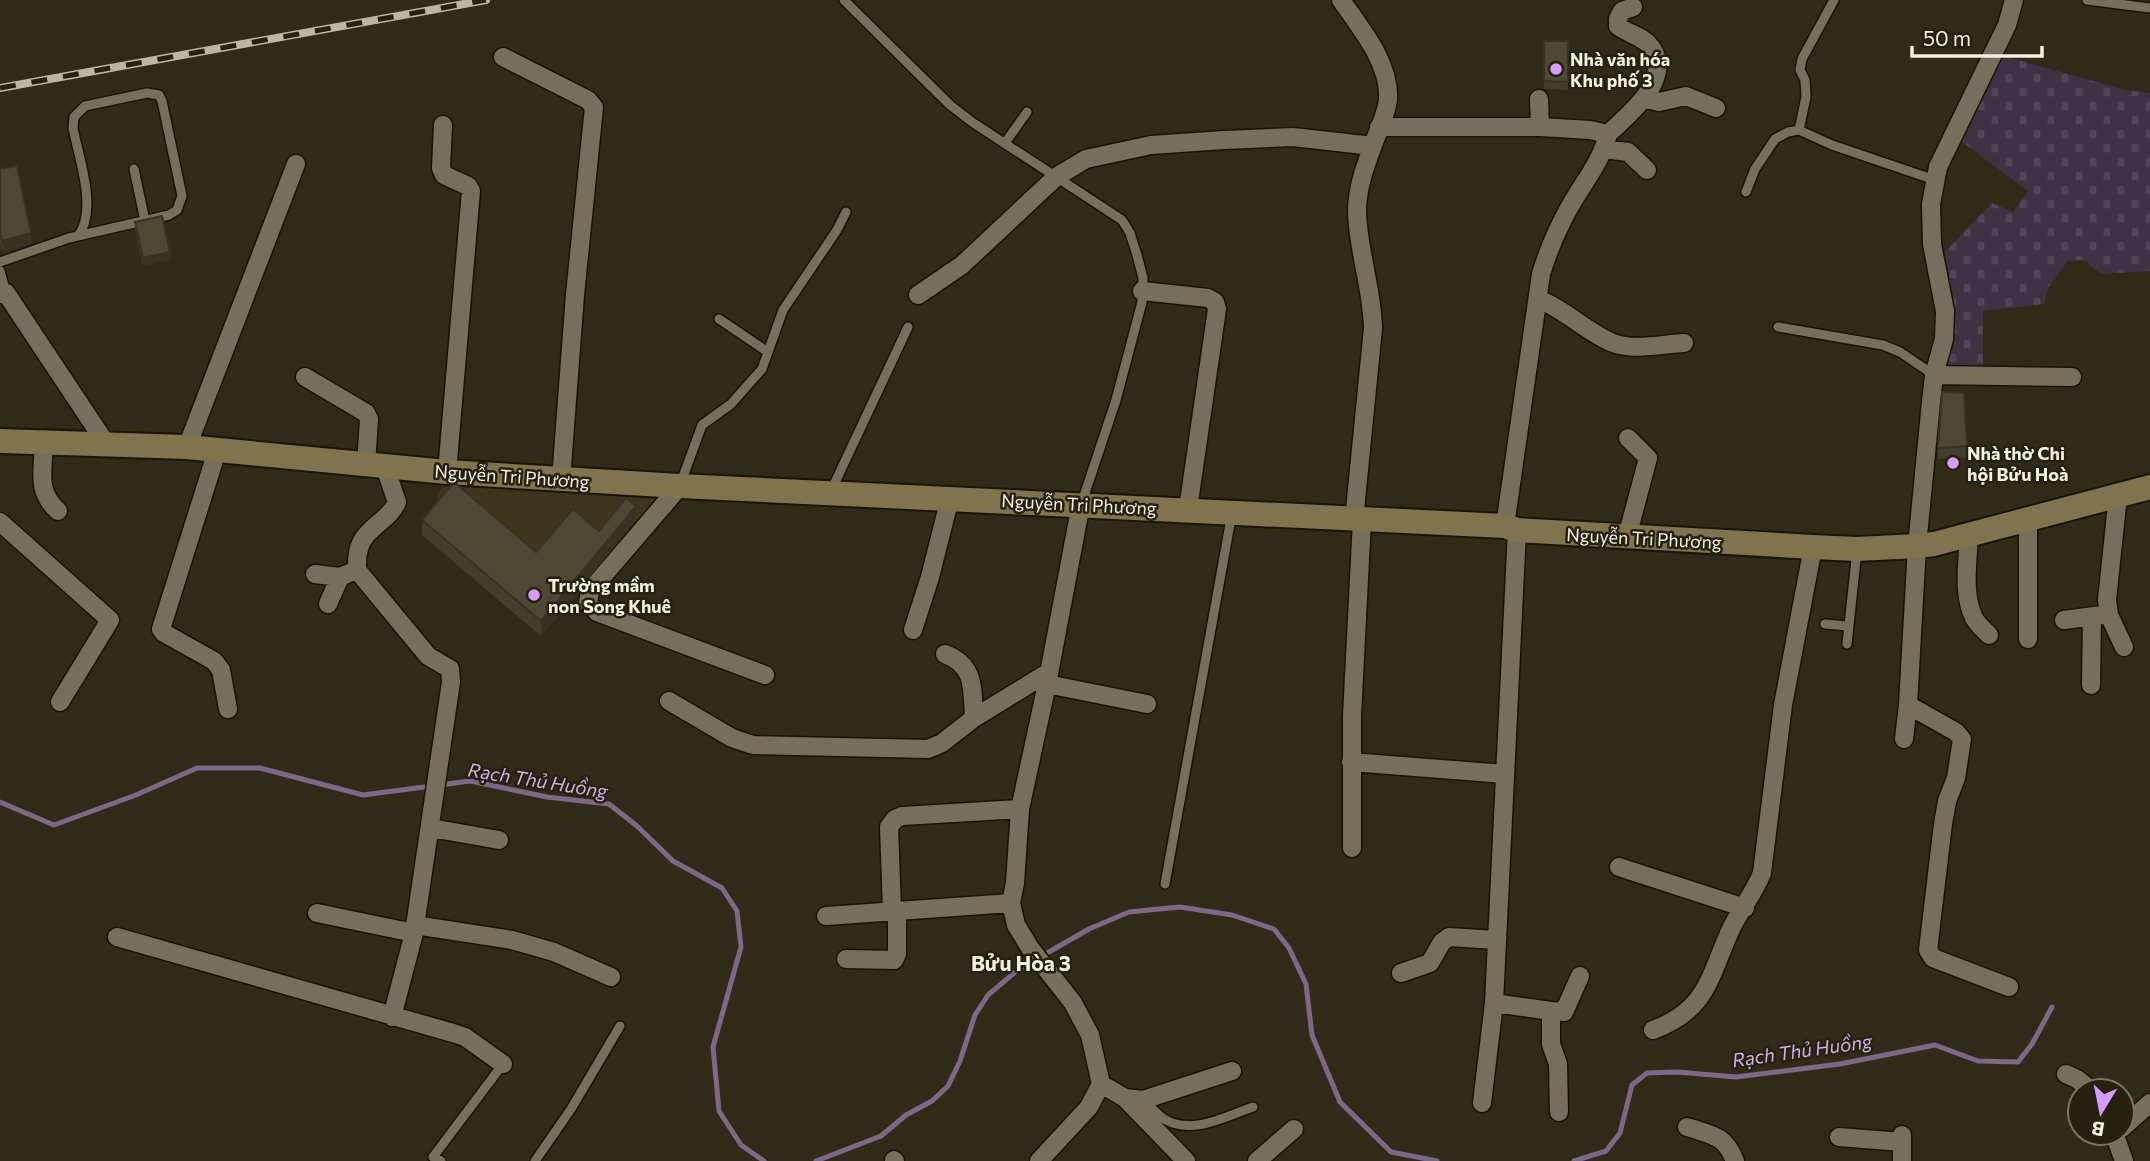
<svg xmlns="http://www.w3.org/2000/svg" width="2150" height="1161" viewBox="0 0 2150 1161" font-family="Commissioner,sans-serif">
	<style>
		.built { fill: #3c351c }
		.cemetery { fill: url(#cemetery-stones) }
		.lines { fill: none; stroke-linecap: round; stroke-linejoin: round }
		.stream { stroke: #7c6787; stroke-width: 5 }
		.lane-casing { stroke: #181303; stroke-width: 12 }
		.street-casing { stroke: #181303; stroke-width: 21 }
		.secondary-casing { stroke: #181303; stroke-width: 28 }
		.lane { stroke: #756f5b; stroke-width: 9 }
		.street { stroke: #756f5b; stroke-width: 18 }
		.secondary { stroke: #7f744e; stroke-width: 24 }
		.rail-casing { stroke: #bab6a8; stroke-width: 8 }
		.rail { stroke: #26210f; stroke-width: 5; stroke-dasharray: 16; stroke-linecap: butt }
		.wall { fill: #423e2d }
		.shaded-wall { fill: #363224 }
		.building { fill: #4d4834; stroke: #363224; stroke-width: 2 }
		.poi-dot { fill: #d79bf9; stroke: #26210f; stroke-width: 2.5 }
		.labels { text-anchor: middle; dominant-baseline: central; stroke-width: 5; stroke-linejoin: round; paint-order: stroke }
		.poi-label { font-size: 18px; font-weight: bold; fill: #f3f0e4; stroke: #26210f; text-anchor: start }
		.street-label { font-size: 18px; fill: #f3f0e4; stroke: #26210f }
		.water-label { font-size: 19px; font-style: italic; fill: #d1afe5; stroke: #26210f }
		.quarter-label { font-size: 21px; font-weight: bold; fill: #f3f0e4; stroke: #26210f }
	</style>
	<defs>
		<pattern id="cemetery-stones" width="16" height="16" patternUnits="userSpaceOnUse" patternTransform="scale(1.75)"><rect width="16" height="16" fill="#3d3144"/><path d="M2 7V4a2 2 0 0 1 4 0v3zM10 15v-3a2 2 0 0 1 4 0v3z" fill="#504556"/></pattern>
	</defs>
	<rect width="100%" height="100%" fill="#302b18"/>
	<path class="built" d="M444,481l220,15 -123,140 -119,-101z"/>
	<path class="cemetery" d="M2000,55l126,35 24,3v178l-48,3 -20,-14 -14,1 -20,27 -4,16 -61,7v59h-41l-1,-114 51,-53 21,9 15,-21 -70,-52z"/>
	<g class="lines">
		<path class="stream" d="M0,802l54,23 82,-30 61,-27h63l103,27 107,-14 77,16 62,7 28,22 36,35 49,27 15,23 4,36 -28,100 6,64 22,34 23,16
			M816,1161l65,-25 25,-21 26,-14 16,-15 12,-25 15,-46 13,-20 31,-26 70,-40 40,-17 51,-5 52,8 42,14 15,19 17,36 6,51 28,67 51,50 46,9
			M1574,1161l32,-10 14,-18 12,-48 15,-12 30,-1 59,5 104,-13 95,-19 43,16 40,1 14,-18 20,-37"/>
		<defs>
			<path id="lane" d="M844,0l106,105 22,17 150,98 8,13 7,22 6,23 -1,24 -26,98 -34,102
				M2087,0l63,8
				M1799,130l7,-33 -1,-17 -5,-10 2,-11 32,-59
				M1005,143l22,-31
				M134,169l11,52
				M1746,192l9,-23 20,-30 13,-7 11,-2 33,15 103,35
				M0,262l69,-24 100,-23 8,-5 5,-14 -20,-95 -3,-6 -12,-2 -62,13 -11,11 -1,11c6,31 25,82 5,108
				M0,271l6,22
				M719,319l49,33
				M1778,327l105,18 17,7 34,23
				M680,485l22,-60 29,-21 31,-35 21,-59 54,-80 9,-18
				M831,491l77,-164
				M1825,624l23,2
				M1847,644l10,-94
				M1165,884l67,-371
				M1144,1101c6,5 13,13 20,18 28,17 62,-3 89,-12
				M441,1161l-8,-4 70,-93
				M535,1161l36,-52 49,-83"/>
			<path id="street" d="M1341,0c20,29 49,63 47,99 -1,14 -10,32 -15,46 -8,22 -16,43 -16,67 1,39 15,75 16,116l-19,192
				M503,57l85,43 6,7 -19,188 -14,184
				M1644,98l15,4 27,-6 30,12
				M1539,99l1,28
				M443,125l-2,43 3,7 24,11 3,5 -24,281
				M1379,127h161l50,3 18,4c20,-19 66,-54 43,-87 -8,-11 -23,-13 -33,-21v-7l4,-8 11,-4
				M1604,149l24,3 19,18
				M1142,291l66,7 7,4 2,7 -29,200
				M0,294l6,-1 101,152
				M918,295l44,-30 94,-88 30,-18 65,-14 73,-5 69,-3 80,9
				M1538,299c27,10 48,33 75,44 20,8 50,1 71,0
				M1934,375l138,2
				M305,377l61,36 3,6 -3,46
				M44,443c-1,28 -8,48 14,68
				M187,447l109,-283
				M217,451l-56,178 3,4 50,28 7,9 7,39
				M385,467l12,35c-7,17 -26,23 -35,39 -5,9 -5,19 -5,29l71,86 22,13 1,13 -37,251 -22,84
				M680,486l-90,105 -2,12 9,9 168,63
				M2118,495l-11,105 2,15 15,32
				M2028,519v120
				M0,522l110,98 -50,82
				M1505,526l36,-252c7,-23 17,-46 28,-66 14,-25 33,-47 39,-74
				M1969,535c-1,25 -7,59 5,83 3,6 10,12 15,17
				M1627,537l21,-79 -20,-20
				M315,574l25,3 17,-7
				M328,604l12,-27
				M2064,620l38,-5
				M913,630l17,-53 20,-79
				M945,654c31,12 27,35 29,64
				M1047,684l100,20
				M2091,685l1,-68
				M669,701l63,37 21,7 175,4 14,-6 32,-25 75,-46
				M1904,739l4,-34
				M1351,762l154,12
				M431,828l68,12
				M1352,848v-132l10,-196
				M1619,867l126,41
				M892,911l-3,-84 6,-8 7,-3 118,-7
				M317,913l97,20
				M826,916l185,-13
				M415,925l97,15 42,12 57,25
				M117,937l336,96 12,4 38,27
				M846,959l48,1 3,-6v-44
				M1401,973l29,-10 12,-21 7,-5 48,3
				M2009,987l-76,-29 -5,-8 15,-126 4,-23 9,-23 6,-39 -6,-7 -48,-27 9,-159 14,-144 3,-27 10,-36 1,-28 -13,-67 -1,-40 7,-37 69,-142 7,-25
				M1494,1003l57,8v33l7,20 1,48
				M1551,1011l13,1 16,-36
				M1653,1030c54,-20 56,-52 77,-99 9,-20 24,-37 32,-58l21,-168 30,-158
				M2066,1074l11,5 15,12
				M1101,1084l24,14 18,2 89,-29
				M1125,1098l61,63
				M1482,1103l12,-100 23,-473
				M1687,1127c25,8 38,8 48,34
				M2122,1128l28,-25
				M2114,1133l10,28
				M1902,1135v26
				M1839,1137l63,5
				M894,1160l1,1
				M1039,1161l50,-54 12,-23 -11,-49 -17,-32 -43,-55 -14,-23 -5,-22 4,-20 5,-74 27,-125 34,-180
				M1257,1161l37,-32"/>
			<path id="secondary" d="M0,441l187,6 260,25 233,14 825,40 12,4 296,17 44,2 60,-3 17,-2 216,-57"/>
		</defs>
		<use href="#lane" class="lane-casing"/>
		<use href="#street" class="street-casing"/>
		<use href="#secondary" class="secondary-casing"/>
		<use href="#lane" class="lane"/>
		<use href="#street" class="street"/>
		<use href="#secondary" class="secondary"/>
		<defs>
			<path id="rail" d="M0,88l486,-88"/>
		</defs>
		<use href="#rail" class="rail-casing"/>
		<use href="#rail" class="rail"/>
	</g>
	<path class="wall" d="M1544,41h24v49l-24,-1z
		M0,169l31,75 -29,8 -2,-9z
		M135,222l35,38 -27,6 -8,-36z
		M1967,446v12l-29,1v-11z
		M422,520l114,32 63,-21 37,-11 -95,116 -119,-101z"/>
	<path class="shaded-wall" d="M31,233v11l-29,8v-11z
		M170,252v8l-27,6v-8z
		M636,506v14l-95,116v-15z"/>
	<path class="building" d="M1544,41h24v41l-24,-1z
		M17,166l14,67 -29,8 -2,-9v-63z
		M162,216l8,36 -27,6 -8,-36z
		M1942,392l22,1 3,53 -29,2z
		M454,482l82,70 37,-43 26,22 27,-33 10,8 -95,115 -119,-101z"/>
	<g class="poi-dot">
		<circle cx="1556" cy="69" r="7"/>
		<circle cx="1953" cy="463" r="7"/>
		<circle cx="534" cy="595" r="7"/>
	</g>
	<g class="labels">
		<g class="poi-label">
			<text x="1570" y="59">Nhà văn hóa<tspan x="1570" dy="21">Khu phố 3</tspan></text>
			<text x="1967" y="453">Nhà thờ Chi<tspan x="1967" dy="21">hội Bửu Hoà</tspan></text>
			<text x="548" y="585">Trường mầm<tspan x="548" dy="21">non Song Khuê</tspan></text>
		</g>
		<g class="street-label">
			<text transform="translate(512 476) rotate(4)">Nguyễn Tri Phương</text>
			<text transform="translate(1079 504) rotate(3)">Nguyễn Tri Phương</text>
			<text transform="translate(1644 538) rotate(3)">Nguyễn Tri Phương</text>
		</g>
		<g class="water-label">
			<text transform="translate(538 780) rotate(9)">Rạch Thủ Huồng</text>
			<text transform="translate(1802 1050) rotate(-8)">Rạch Thủ Huồng</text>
		</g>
		<g class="quarter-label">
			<text x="1021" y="962">Bửu Hòa 3</text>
		</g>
	</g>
	<g transform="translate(2101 1112) rotate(190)"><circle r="33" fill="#26210f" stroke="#787464" stroke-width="2"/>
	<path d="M0-5L12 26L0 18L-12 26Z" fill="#d79bf9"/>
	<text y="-10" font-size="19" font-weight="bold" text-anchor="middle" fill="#f3f0e4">B</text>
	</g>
	<path d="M1912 46v10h130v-10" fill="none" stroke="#f3f0e4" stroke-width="3.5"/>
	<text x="1923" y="46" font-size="21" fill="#f3f0e4" stroke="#26210f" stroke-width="5" paint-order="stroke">50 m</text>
</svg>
